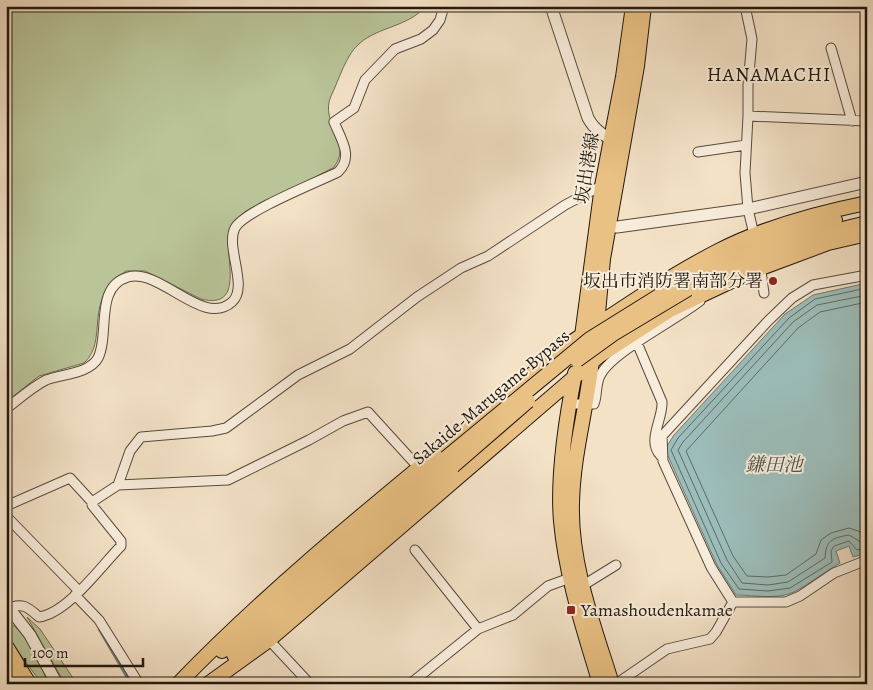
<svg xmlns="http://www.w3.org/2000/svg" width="873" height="690" viewBox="0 0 873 690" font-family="Alegreya,'Noto Serif JP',serif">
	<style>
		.green { fill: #b9c498; stroke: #6c6e53 }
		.water { fill: #9cbdba; stroke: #6a7b75 }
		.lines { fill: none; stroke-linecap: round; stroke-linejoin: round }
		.shore { stroke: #5e6a64; stroke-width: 1 }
		.stream { stroke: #6a7b75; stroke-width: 2.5 }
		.minor-casing { stroke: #554a3c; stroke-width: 11 }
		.tertiary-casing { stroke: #554a3c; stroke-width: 13 }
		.primary-casing { stroke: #20180e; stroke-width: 16 }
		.trunk-casing { stroke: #20180e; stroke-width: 16 }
		.motorway-casing { stroke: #20180e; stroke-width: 18 }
		.minor { stroke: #f8ecdb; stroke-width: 9 }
		.tertiary { stroke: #f8ecdb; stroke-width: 11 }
		.primary { stroke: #eac184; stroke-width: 14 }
		.trunk { stroke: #eac184; stroke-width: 14 }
		.motorway { stroke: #eac184; stroke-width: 16 }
		.trunk-bridge-casing { stroke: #20180e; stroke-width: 16; stroke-linecap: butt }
		.trunk-bridge { stroke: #eac184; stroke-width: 14 }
		.poi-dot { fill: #8f2418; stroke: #f8ecdb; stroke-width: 2 }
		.labels { text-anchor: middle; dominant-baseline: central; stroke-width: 4; stroke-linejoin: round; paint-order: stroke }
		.street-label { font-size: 18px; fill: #20180e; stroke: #f8ecdb }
		.poi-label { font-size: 18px; fill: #20180e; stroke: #f8ecdb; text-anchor: end }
		.water-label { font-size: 19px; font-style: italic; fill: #4b524a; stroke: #f8ecdb }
		.quarter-label { font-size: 20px; letter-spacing: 1px; fill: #20180e; stroke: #f8ecdb }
	</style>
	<rect width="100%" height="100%" fill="#f4e2c7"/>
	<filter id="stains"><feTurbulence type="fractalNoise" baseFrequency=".004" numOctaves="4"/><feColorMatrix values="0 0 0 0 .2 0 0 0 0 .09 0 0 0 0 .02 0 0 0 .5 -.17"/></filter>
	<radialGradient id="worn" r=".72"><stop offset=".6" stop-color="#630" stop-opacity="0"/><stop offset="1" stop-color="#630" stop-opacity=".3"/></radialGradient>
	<path class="green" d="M6,6h420c-18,21 -46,20 -66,37 -14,11 -21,37 -29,53 -12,27 23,48 2,72l-87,43c-8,7 -16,14 -17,25 -4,23 16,74 -28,63l-56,-28h-19c-45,29 -16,68 -42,92l-45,13 -33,26z
		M27,617l13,12 37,55h-12z
		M12,625c14,6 30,45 37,59h-7l-36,-49v-7z"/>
	<path class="water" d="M867,283v270l-14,4 -4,-11 -13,5 4,12c-16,9 -30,21 -46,29 -17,8 -40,3 -58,3l-19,-30 -52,-116 9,-14 111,-121 28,-19z"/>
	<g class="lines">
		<path class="shore" d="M867,288l-52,11 -26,19 -111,120 -7,12 50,113 18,26 29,2 22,-3 42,-26 -1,-11 3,-5 15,-5 8,9 10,-2
			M867,295l-50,10 -24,17 -110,120 -5,8 49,110 15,23 26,2 20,-3 37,-24c1,-17 6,-20 24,-23l12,7h6
			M867,302l-47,10 -22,16 -112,123 47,105 14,20 21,1 18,-2 30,-21 5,-14 10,-7 18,-5 18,6"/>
		<path class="stream" d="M99,629l32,55"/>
		<defs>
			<path id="minor" d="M745,6l7,33 -4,46v31l-3,57 3,36 7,30
				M831,48l21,73
				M748,116l119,5
				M698,152l48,-7
				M760,264l4,29
				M635,338l27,64c1,18 -16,39 -1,54
				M570,404h24c4,-10 1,-21 7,-30 13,-23 75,-54 99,-73
				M6,409c13,-10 26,-22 40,-29 15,-6 43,-6 52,-22 12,-24 -4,-71 30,-81 33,-9 75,51 104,25 17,-15 -7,-55 3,-74 9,-17 83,-46 103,-56 16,-15 3,-33 -4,-50l20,-14 11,-28 30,-31 26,-10 12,-9 7,-10 4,-14
				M118,485l110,-5 81,-40 34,-19 25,-9 51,56
				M6,506l64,-28 22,24
				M6,516l73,75
				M415,550l63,79
				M582,586l34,-21
				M75,595l24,25 40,64
				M733,602l-22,-35 -48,-106 -1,-25 106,-115 24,-23 21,-13 54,-10
				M6,610c15,-9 22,-3 33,7 29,-4 62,-51 82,-71v-5l-29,-36v-3l26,-17 12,-34 11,-14 71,-6 14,-3 72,-53 52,-26 67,-52 44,-29 27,-12 77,-51 38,-20
				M269,640l41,44
				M410,684l68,-55 35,-14 35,-29 22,-8
				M616,684l51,-35 43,-10 6,-7 17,-30h53l14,-6 34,-23 33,-13"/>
			<path id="tertiary" d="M551,6l37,112c7,13 18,20 31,23
				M600,227h17l131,-18 119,-27
				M6,604l24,31 27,49"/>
			<path id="primary" d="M597,324l6,-65 34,-193 7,-60
				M582,336l20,-150 21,-109 10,-71"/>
			<path id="trunk" d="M683,281l81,-38 71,-23
				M688,289c57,-27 116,-52 179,-66
				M592,360c-5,48 -19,94 -20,143 -2,61 22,123 40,181
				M575,373c-9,46 -18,102 -14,148 5,56 23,109 39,163
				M222,651l219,-188
				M234,655l219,-189
				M178,684c119,-123 256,-226 385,-336 51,-34 101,-69 155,-97 45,-23 99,-38 149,-48
				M208,684l61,-44 330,-284 71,-46 83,-39 75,-28 39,-9"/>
			<path id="motorway" d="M6,648l22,36
				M6,674l6,10"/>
		</defs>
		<use href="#minor" class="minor-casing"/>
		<use href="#tertiary" class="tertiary-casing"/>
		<use href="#primary" class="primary-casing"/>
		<use href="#trunk" class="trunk-casing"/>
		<use href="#motorway" class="motorway-casing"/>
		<use href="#minor" class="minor"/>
		<use href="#tertiary" class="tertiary"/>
		<use href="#primary" class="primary"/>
		<use href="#trunk" class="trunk"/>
		<use href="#motorway" class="motorway"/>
		<defs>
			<path id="trunk-bridge" d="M577,360l36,-26 75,-45
				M446,458l144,-119 93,-58
				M453,466l75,-65"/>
		</defs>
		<use href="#trunk-bridge" class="trunk-bridge-casing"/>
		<use href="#trunk-bridge" class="trunk-bridge"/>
	</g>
	<g class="poi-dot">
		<circle cx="773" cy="281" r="5"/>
		<rect x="566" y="605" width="10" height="10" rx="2.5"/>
	</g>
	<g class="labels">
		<g class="street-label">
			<text transform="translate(587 168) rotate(-81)">坂出港線</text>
			<text transform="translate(491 397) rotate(-40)">Sakaide-Marugame Bypass</text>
		</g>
		<g class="poi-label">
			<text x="763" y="281">坂出市消防署南部分署</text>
			<text x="581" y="610" text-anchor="start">Yamashoudenkamae</text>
		</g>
		<g class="water-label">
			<text x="774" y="465">鎌田池</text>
		</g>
		<g class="quarter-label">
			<text x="769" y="74">HANAMACHI</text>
		</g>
	</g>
	<rect width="873" height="690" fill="none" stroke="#f4e2c7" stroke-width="25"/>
	<rect x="8" y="8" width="858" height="675" fill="none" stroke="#20180e" stroke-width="2.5"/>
	<rect x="12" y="12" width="848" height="665" fill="none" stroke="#20180e"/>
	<path d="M25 658v8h118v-8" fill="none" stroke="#20180e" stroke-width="2.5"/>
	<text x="32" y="658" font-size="15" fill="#20180e" stroke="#f8ecdb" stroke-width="4" paint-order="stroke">100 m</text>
	<rect width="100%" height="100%" filter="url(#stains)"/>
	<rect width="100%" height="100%" fill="url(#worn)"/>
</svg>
